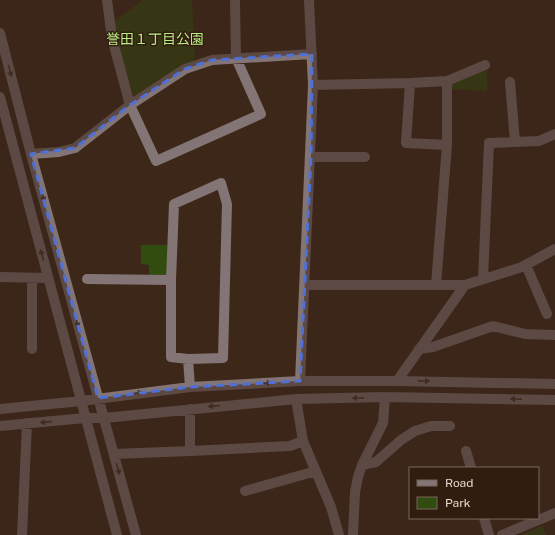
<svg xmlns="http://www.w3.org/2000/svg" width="555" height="535" viewBox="0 0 555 535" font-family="'Public Sans','Noto Sans JP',sans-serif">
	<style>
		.green { fill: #324b0f }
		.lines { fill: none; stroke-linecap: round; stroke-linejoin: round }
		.minor { stroke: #837475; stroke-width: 10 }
		.oneway { fill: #463329 }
		.marked { fill: none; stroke: #4f70d6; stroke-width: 3; stroke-dasharray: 8 5; stroke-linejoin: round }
		.labels { text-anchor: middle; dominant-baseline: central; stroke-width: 3; stroke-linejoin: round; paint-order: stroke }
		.park-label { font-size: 14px; fill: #b7eb81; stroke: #311d10 }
	</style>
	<rect width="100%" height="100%" fill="#3c2719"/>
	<path class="green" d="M143,0h49l3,59 -61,37 -18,-53 -2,-21z
		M487,69v22l-37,-2v-6z
		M141,245h26v31h-18v-11l-8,-1z
		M542,526l4,9h-24z"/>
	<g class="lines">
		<path class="minor" d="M107,0l5,38 18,67 26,56 105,-47 -25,-56 -1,-58
			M0,33l31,121 105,381
			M510,82l5,60
			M410,83l-4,60 41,2
			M313,85l97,-2 37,-2 38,-16
			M0,97l117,438
			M31,154l28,-2 16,-4 55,-43 55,-36 27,-9 100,-6
			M311,157h54
			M221,183l6,21 -4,154 -35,1 -17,-2v-77l3,-76z
			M526,265l21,49
			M0,277l48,1
			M32,278v71
			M87,279l84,1
			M483,279l6,-136 50,-2 16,-7
			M305,285h160l57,-18 33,-18
			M436,285l11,-140v-64
			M419,349l14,-2 60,-21 32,8 30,1
			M188,359l2,28
			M300,381l13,-296 -4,-85
			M397,381l68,-96
			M296,399l7,42 28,66 8,28
			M0,409l81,-8 109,-14 110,-6h97l158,3
			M190,409v42l100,-5 13,-5
			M0,426l85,-8h19l192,-19 89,-2 170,3
			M466,451l5,17
			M114,454l76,-3
			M362,465l14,-3 25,-22 14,-9 16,-5h19
			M245,491l71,-20
			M484,518l5,17
			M22,535l5,-112
			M353,535l2,-43 3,-15 4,-12 21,-42 2,-26
			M502,535l53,-22"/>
	</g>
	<defs><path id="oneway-solid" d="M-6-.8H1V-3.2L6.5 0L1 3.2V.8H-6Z"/></defs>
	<g class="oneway">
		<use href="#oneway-solid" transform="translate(10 71) rotate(76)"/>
		<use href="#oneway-solid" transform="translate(43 196) rotate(75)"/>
		<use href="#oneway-solid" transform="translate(42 255) rotate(-105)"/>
		<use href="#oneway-solid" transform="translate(77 322) rotate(75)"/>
		<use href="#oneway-solid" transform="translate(424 381) rotate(1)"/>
		<use href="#oneway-solid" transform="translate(266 383) rotate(-3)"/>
		<use href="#oneway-solid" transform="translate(137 393) rotate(-7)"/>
		<use href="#oneway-solid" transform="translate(358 398) rotate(179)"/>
		<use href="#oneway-solid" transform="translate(516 399) rotate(-179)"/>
		<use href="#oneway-solid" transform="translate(214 406) rotate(175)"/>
		<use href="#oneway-solid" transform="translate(46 422) rotate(175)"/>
		<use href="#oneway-solid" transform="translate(118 469) rotate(75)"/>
	</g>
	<path d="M0 0H555V535H0ZM312,54l-1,103 -11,224 -110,6 -92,11 -67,-244 44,-6 55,-43 55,-36 27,-9z" fill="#3c2719" fill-opacity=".55" fill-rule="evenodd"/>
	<path class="marked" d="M312,54l-1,103 -11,224 -110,6 -92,11 -67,-244 44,-6 55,-43 55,-36 27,-9z"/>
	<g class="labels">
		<g class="park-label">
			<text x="155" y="39">誉田１丁目公園</text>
		</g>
	</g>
	<rect x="409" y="467" width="130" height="52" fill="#311d10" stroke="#79675c"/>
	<rect x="417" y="480" width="20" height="6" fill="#837475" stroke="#79675c"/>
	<text x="445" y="487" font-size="12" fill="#e5d7ce">Road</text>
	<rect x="417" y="497" width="20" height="12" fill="#324b0f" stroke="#79675c"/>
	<text x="445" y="507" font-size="12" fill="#e5d7ce">Park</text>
</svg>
